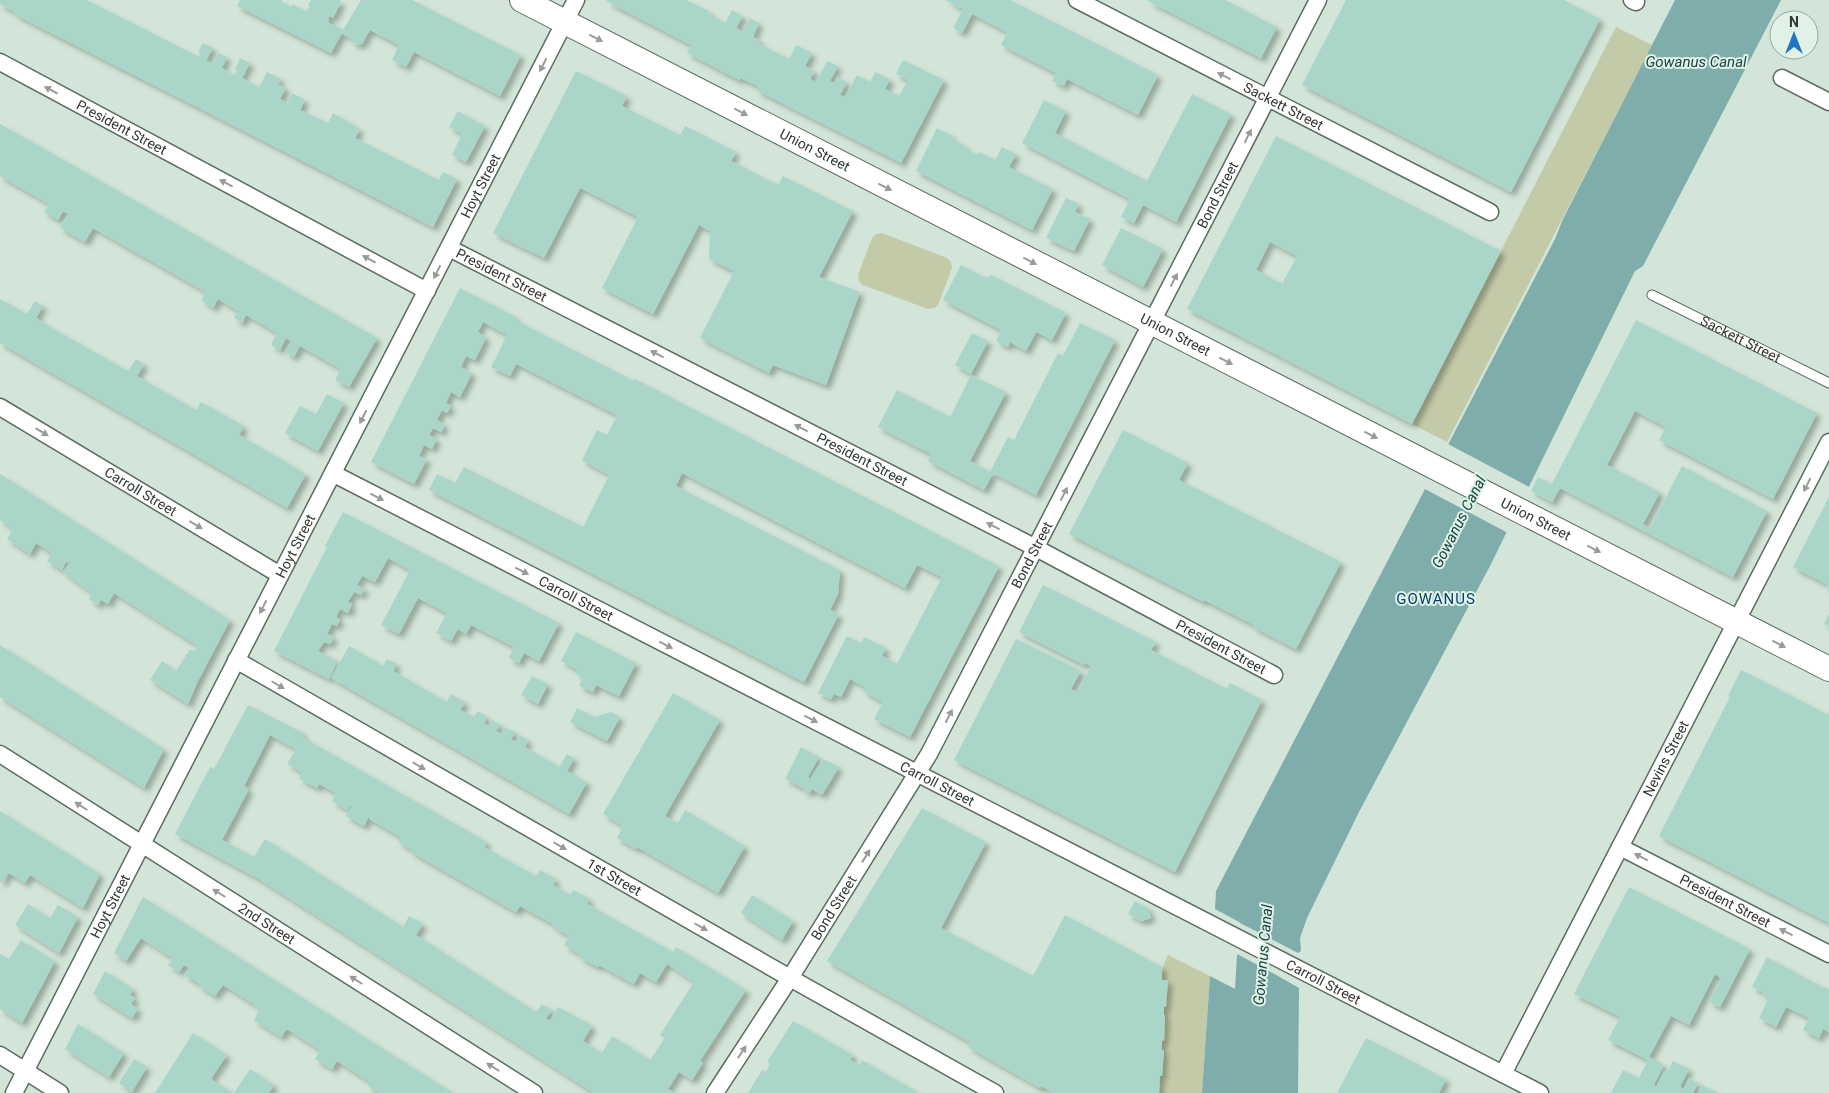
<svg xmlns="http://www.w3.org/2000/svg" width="1829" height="1093" viewBox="0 0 1829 1093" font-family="Roboto,sans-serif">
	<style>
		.green { fill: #c2caa8 }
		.water { fill: #7eadac }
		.pier { fill: #d2e5d8 }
		.building { fill: #a9d6c9; fill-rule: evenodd; filter: url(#shadow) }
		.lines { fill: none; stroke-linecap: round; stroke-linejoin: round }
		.lane-casing { stroke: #5b6c61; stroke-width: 11 }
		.street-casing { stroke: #5b6c61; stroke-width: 19 }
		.secondary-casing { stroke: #5b6c61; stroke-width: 26 }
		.lane { stroke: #fff; stroke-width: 9 }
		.street { stroke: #fff; stroke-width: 16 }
		.secondary { stroke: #fff; stroke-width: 24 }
		.oneway { fill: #989b98 }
		.labels { text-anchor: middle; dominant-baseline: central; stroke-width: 4; stroke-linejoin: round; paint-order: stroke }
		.street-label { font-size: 14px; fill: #303732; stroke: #dff2e5 }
		.water-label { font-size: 15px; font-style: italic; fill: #184444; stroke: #dff2e5 }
		.neighbourhood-label { font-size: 15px; letter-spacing: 1px; fill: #083f70; stroke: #dff2e5 }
	</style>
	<defs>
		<filter id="shadow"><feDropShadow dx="4.5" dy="4.5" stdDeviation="2.5" flood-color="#0004"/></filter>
	</defs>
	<rect width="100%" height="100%" fill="#d2e5d8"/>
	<path class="green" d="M1616,27l36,18 -205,397 -35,-18z
		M882,233l65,25 4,4 1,6 -14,37 -4,3 -6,1 -65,-24 -4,-4 -1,-6 14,-37 4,-4z
		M1168,955l42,21 -8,117h-43l1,-17h2l2,-25 -2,-1v-10h2l1,-24 -1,-1v-9l2,1c-3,-21 -8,-33 2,-52z"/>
	<path class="water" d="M1675,0h106l-138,266 -8,5 -145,295 -131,246 -52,106 -7,20 1,13 -3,2 -25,-13 -2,32 28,16 -1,105h-96l8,-117 25,13 4,-67 -24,-13 1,-18 339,-652 8,-20z"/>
	<path class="pier" d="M1446,443l85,45 -23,45 -85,-45z
		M1213,909l60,31 -2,32 -36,-19 2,-30 -23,-11z"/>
	<path class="building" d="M0,0h87l112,57 2,-4 -3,-1 5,-9 10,5 -7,12 7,4 5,-11 9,4 -5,11 12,7 3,-5 -2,-1 5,-11 10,5 -8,15 17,9 8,-15 14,7 -3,5 8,4 -6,11 7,4 5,-10 13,7 -5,10 28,13 5,-10 27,16 -5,9 84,42 4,-8 14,7 -24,48 -419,-213 1,-2 -15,-8z
		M240,0h41l2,3 8,4 2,-3 12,7 5,-4 -2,-2 3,-5h28l2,2 -8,16 -4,-2v7l14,7 18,-30h51l109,55 -21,41 -86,-44 -8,15 -14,-7 7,-15 -29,-15 -8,14 -4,1 -6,-3 -1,-4 -9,-5 -11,20 -94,-47z
		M607,0h79l23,11 -1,2 17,10 7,-13 11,6 -7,12 7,4 7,-14 9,5 -6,14 7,3 -2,3 31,16 7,-14 16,8 -7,13 10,5 -5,8 6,3 11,-21 11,5 -8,15 4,2 3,-6 10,5 -7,13 5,2 12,-22 13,7 5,-10 15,7 -5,10 14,7 9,-16 -12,-6 7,-14 41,20 -43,83 -145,-73 2,-4 -18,-8 -1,2 -52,-27 4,-8 -85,-44z
		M945,0h65l148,75 -20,40 -71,-36 -3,7 -12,-5 4,-8 -55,-28 6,-13 -35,-18 -10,19 -9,-5 10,-19z
		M1146,0h79l52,27 -16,31z
		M1346,0h218l36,19 -89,173 -209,-107z
		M576,71l51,25 -5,10 58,29 5,-9 51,26 -5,9 47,24 5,-9 70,35 -34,66 41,15 -34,93 -53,-20 -4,8 -69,-35 34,-67 -25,-12 1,-28 -11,-6 -46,89 -51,-26 36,-71 -58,-29 -36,70 -51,-25z
		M1192,94l39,20 -55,108 -33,-17 -9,18 -13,-6 9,-18 -108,-56 22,-43 22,11 -11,22 92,48z
		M458,111l27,15 -19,36 -14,-7 10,-21 -13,-7z
		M0,124l377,214 -28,49 -14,-7 6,-11 -41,-23 -6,11 -9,-5 6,-11 -5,-3 -6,12 -9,-5 6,-12 -31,-18 -4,8 -8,-5 4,-7 -20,-12 -5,9 -12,-8 5,-8 -113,-64 -8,14 -25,-14 8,-14 -5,-3 -5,9 -14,-8 5,-8 -49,-28z
		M937,128l15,8 -1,2 14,8 -1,2 14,7 2,-3 15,8 7,-13 14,7 -7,13 44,22 -21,41 -116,-59z
		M1276,136l225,115 -89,173 -225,-115zM1270,242l27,14 -15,28 -26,-14z
		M1066,198l13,6 -4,8 15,7 -16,32 -28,-13z
		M1121,228l42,21 -20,38 -41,-22z
		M961,265l25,13 5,-3 75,38 -14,27 -16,-8 -10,19 -16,-9 -2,5 -12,-6 5,-11 -58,-30z
		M460,288l56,29 -1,3 119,61 1,-2 364,187 -89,171 -36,-18 9,-17 -20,-11 2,-4 -15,-8 -9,18 -7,-3 -3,5 -13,-6 29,-57 14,7 3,-6 22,11 -4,8 15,8 45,-87 -25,-12 -12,23 -223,-115 -6,13 164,84 -2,24 -8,16 9,4 -35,68 -375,-192 8,-16 18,9 9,-16 119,60 26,-52 -27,-15 15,-30 10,5 10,-20 -101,-51 -6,12 -19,-9 16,-32 -24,-13 -5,10 8,5 -3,7 -8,16 -9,-4 -5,11 11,6 -12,24 -9,-5 -5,11 5,3 -4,7 -5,-3 -5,10 8,5 -4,7 -8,-4 -4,7 8,4 -5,10 -8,-4 -5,11 8,3 -13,25 -43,-22z
		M0,299l27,15 8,-13 8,5 -7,12 9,6 83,47 8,-12 8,5 -7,12 59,34 5,-8 43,24 -5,9 67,39 -19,34 -287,-165z
		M1636,320l181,93 -44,86 -114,-59 7,-13 -31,-16 -28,54 53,27 -17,32 7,4 32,-62 85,45 -34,66 -173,-89 -8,14 -21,-11 7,-14 14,7z
		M1080,323l35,17 -79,155 -43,-22 -9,17 -56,-29 3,-7 -53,-27 19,-37 53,27 21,-42 35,17 -36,69 20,11 18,-35 6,3 44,-87 5,3z
		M972,333l16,8 -17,33 -16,-9z
		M327,394l17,9 -26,48 -33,-18 15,-27 16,8z
		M1123,430l65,33 -9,17 162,82 -45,87 -43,-22 1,-2 -50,-25v2l-135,-68z
		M0,474l230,146 -33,63 -9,21 -38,-24 12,-19 14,10 14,-22 4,2 4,-5 -84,-53 -6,11 -7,-4 -3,5 -9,-6 3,-6 -29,-21 6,-9 -3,-1 -4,8 -15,-9 5,-8 -16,-10 -6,11 -23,-15 6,-10 -13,-9z
		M1829,497v92l-3,-2 1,-3 -34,-17z
		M343,512l216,111 -20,38 -15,-8 -5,10 -10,-5 5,-11 -43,-22 -5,9 -8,-5 -7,12 -15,-8 11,-20 -29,-15 -19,36 -18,-9 29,-55 -22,-12 -13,24 -13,-6 -5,9 8,4 -4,6 -7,-3 -6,10 4,2 -4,9 -8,-4 -4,8 4,3 -3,6 -5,-2 -5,10 7,3 -4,7 -6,-2 -6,9 20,10 -9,18 -55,-28 53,-104 -2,-1z
		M1043,585l113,57 -5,8 76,39 3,-6 32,17 -87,172 -221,-112 62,-121 65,32 -10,18 6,3 14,-26 -6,-3 -1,2 -65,-33z
		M1829,614v12l-5,-2z
		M576,632l60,31 -17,33 -23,-11 -3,7 -14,-6 4,-8 -7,-4 2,-4 -17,-9z
		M0,645l164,104 -20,39 -144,-91z
		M349,646l34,20 4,-7 10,5 -4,7 54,31 4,-8 14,8 -5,8 14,7 4,-6 9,6 -3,6 5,3 3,-6 8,4 -4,7 6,3 3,-7 10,5 -4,7 5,3 4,-7 8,5 -3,7 34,20 8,-13 7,4 -7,13 20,11 -18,32 -238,-136z
		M1741,670l88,45v208l-170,-87 71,-139 -2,-1z
		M532,676l16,8 -10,20 -17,-9z
		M673,693l47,27 -55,96 13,7 7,-13 60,36 -27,47 -81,-46 -1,2 -19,-11 6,-12 -20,-12z
		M248,705l55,28 -1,4 185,105 -3,5 52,29 4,-6 16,9 -3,6 17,10 3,-5 17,9 -3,5 86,48 3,-5 70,43 -46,71 3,2 -11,17 -13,-8 -11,17 7,4h-81l-335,-214 -84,-45 35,-67 4,2zM270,735l26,14 -9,15 16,9 -4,6 18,9 2,-4 17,9 -4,8 16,9 2,-4h2l-6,10 18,10 5,-10v3l32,18 -3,5 14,8 -1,2 105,60 4,-6 33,18 -1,2 17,10 -5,9 17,10 -1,3 18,9 1,-2 35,19 6,-11 16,9 11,-18 27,18 -34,53 5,3 -15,22 -38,-24 -10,17 -19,-12 9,-15 -6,-4 -28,-15 -8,14 -4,-3 6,-8 -10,-6 -6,8 -120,-77 7,-11 -14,-8 -6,11 -138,-88 -11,18 -32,-17 27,-51 -5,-3z
		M577,708l17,9 17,-5 9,5 -13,24 -37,-19z
		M801,747l18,10 -11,20 2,2 13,-20 16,8 -17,28 -10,-6 -3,4 -5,-2 1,-2 -20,-10z
		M922,808l64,34 -45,86 92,48 32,-61 97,52v13h6l-2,27 -2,-1v9h1l-1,26 -2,-1v10h2l-2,26h-2l-1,17h-109l1,-2 -10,-5 -1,2 -72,-41 3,-4 -144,-82z
		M0,811l100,63 -17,34 -53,-33 -5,8 -16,-10 -7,10 -2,-1z
		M1629,887l121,62 -30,58 -11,-5 12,-24 -6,-4 -26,51 -18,-9 -22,41 15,8 -10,20 2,2 8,-16 3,1 6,-11 16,8 -9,18 4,2 5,-11 9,5 -5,10h-82l12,-23 16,8 9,-18 -40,-20 12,-23 -46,-23z
		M752,895l41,26 -11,19 -41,-27z
		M143,897l49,31 261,165h-73l-13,-8 3,-3 -33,-21 -5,8 -17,-10 5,-9 -33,-21 -6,8 -27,-17 5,-9 -5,-4 1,-2 -32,-20 -8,11 -16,-10 1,-2 -16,-9 5,-7 -5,-3 -5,7 -11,-7 5,-7 -32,-20 -15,23 -12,-8z
		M1135,901l13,7 3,10 -10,3 -13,-7z
		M28,904l22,14 8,-13 20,12 -19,36 -44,-28z
		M21,940l34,21 -33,62 -22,-14v-55l9,5z
		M1767,957l57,31v-1l5,2v43l-6,-3 -4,9 -16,-8 6,-12 -23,-11 -10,20 -17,-9 10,-20 -7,-3 1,-3 -11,-5z
		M105,971l28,18 -3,6 5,3 -4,6 7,5 -6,9 -39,-24z
		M793,1021l60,34 -3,5 9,5 3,-5 57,33h-171l14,-23 4,2 4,-8 -3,-2z
		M78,1024l46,29 -15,24 -44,-28z
		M193,1033l34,22 -16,24 22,14h-78z
		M1366,1038l80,41 -7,14h-102z
		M134,1059l13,8 -15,25 -13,-9z
		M250,1069l24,16 -5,8h-35z
		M1702,1085l16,8h-20z"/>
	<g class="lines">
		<defs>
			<g id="lane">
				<path id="s1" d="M1652,295l177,88"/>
			</g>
			<g id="street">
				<path id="s2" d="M1077,0l413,212"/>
				<path d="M1632,0l4,2"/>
				<path id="s3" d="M0,62l427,229"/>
				<path d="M1782,78l47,24"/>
				<path id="s4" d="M449,248l587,300 238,127"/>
				<path id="s5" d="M0,407l280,168"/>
				<path id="s6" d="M334,474l1206,619"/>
				<path id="s7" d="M236,660l554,318 205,115"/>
				<path id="s8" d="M0,754l534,339"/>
				<path id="s9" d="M1620,847l209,107"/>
				<path d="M0,1055l60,38"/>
				<path id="s10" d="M1503,1074l326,-632"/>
				<path id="s11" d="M14,1093l562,-1093"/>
				<path id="s12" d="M715,1093l75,-115 139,-224 389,-754"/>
			</g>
			<g id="secondary">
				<path id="s13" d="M522,0l1307,669"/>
			</g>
		</defs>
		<use href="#lane" class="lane-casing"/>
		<use href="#street" class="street-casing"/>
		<use href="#secondary" class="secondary-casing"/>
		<use href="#lane" class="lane"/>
		<use href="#street" class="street"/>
		<use href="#secondary" class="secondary"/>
	</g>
	<defs><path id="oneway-solid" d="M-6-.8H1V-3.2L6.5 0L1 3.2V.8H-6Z" transform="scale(1.25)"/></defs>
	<g class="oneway">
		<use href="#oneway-solid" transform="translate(596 38) rotate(27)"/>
		<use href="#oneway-solid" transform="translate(543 65) rotate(117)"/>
		<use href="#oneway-solid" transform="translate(1224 76) rotate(-153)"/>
		<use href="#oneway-solid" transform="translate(51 90) rotate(-152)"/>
		<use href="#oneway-solid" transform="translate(741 112) rotate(27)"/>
		<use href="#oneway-solid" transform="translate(1248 136) rotate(-63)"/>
		<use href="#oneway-solid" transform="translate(226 183) rotate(-152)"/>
		<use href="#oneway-solid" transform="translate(885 187) rotate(27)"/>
		<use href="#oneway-solid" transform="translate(369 259) rotate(-152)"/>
		<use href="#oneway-solid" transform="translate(1030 261) rotate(27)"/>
		<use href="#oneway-solid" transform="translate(437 272) rotate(117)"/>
		<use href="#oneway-solid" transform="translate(1174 280) rotate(-63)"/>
		<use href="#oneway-solid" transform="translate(657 354) rotate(-153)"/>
		<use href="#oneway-solid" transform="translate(1226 361) rotate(27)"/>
		<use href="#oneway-solid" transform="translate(363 417) rotate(117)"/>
		<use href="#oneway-solid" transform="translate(801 428) rotate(-153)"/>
		<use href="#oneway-solid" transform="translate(42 432) rotate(31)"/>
		<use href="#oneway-solid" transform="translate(1371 435) rotate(27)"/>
		<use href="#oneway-solid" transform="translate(1807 485) rotate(117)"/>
		<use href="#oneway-solid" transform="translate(1064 494) rotate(-63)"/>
		<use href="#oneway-solid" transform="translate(377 497) rotate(27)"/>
		<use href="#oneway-solid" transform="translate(196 525) rotate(31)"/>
		<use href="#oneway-solid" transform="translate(993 526) rotate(-153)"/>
		<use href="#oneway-solid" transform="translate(1594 549) rotate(27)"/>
		<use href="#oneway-solid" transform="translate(522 571) rotate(27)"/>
		<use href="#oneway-solid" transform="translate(263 607) rotate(117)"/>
		<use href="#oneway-solid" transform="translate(1779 644) rotate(27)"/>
		<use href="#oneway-solid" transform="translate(666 645) rotate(27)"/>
		<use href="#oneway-solid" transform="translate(278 685) rotate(30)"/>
		<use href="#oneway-solid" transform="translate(949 716) rotate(-63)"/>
		<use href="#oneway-solid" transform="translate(811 719) rotate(27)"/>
		<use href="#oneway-solid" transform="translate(419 766) rotate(30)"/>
		<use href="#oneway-solid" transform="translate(81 806) rotate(-148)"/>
		<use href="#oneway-solid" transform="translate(560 846) rotate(30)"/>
		<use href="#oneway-solid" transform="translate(866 856) rotate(-58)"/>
		<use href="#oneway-solid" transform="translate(1641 857) rotate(-153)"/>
		<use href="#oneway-solid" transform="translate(219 893) rotate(-148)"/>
		<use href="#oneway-solid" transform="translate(701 927) rotate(30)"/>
		<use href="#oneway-solid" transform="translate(1786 932) rotate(-153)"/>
		<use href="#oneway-solid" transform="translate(356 980) rotate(-148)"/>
		<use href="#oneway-solid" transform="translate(742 1052) rotate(-57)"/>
		<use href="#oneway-solid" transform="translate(493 1067) rotate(-148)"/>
	</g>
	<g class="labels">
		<g class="street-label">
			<text stroke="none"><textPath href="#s2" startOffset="232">Sackett Street</textPath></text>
			<text stroke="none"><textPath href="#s3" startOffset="138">President Street</textPath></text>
			<text stroke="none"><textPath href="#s13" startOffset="329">Union Street</textPath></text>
			<text stroke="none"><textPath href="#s11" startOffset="1020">Hoyt Street</textPath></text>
			<text stroke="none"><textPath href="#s12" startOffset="1030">Bond Street</textPath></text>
			<text stroke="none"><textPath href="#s4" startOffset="59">President Street</textPath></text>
			<text stroke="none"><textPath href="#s13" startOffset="734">Union Street</textPath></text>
			<text stroke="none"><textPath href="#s1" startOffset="99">Sackett Street</textPath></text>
			<text stroke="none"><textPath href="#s4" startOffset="464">President Street</textPath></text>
			<text stroke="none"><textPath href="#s5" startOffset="164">Carroll Street</textPath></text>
			<text stroke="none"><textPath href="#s13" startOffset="1139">Union Street</textPath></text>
			<text stroke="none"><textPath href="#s11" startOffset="615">Hoyt Street</textPath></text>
			<text stroke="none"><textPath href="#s12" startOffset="625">Bond Street</textPath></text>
			<text stroke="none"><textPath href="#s6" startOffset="272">Carroll Street</textPath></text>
			<text stroke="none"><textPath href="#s4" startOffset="869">President Street</textPath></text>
			<text stroke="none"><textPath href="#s10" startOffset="355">Nevins Street</textPath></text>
			<text stroke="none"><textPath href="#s6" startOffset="678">Carroll Street</textPath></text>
			<text stroke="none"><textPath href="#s7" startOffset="436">1st Street</textPath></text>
			<text stroke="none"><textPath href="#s9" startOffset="118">President Street</textPath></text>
			<text stroke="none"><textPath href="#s11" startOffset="210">Hoyt Street</textPath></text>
			<text stroke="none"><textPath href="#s12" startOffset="220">Bond Street</textPath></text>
			<text stroke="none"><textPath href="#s8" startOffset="316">2nd Street</textPath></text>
			<text stroke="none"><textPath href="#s6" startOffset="1112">Carroll Street</textPath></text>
		</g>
		<g class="water-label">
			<text x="1696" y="62">Gowanus Canal</text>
			<text transform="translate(1459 522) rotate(-63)">Gowanus Canal</text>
			<text transform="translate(1263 955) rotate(-85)">Gowanus Canal</text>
		</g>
		<g class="neighbourhood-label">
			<text x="1436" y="599">GOWANUS</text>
		</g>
	</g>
	<g transform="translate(1794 35)"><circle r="24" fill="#dff2e5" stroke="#99a79d"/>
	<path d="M0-4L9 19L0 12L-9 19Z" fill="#2275c4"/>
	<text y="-8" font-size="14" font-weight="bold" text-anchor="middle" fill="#303732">N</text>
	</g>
</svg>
